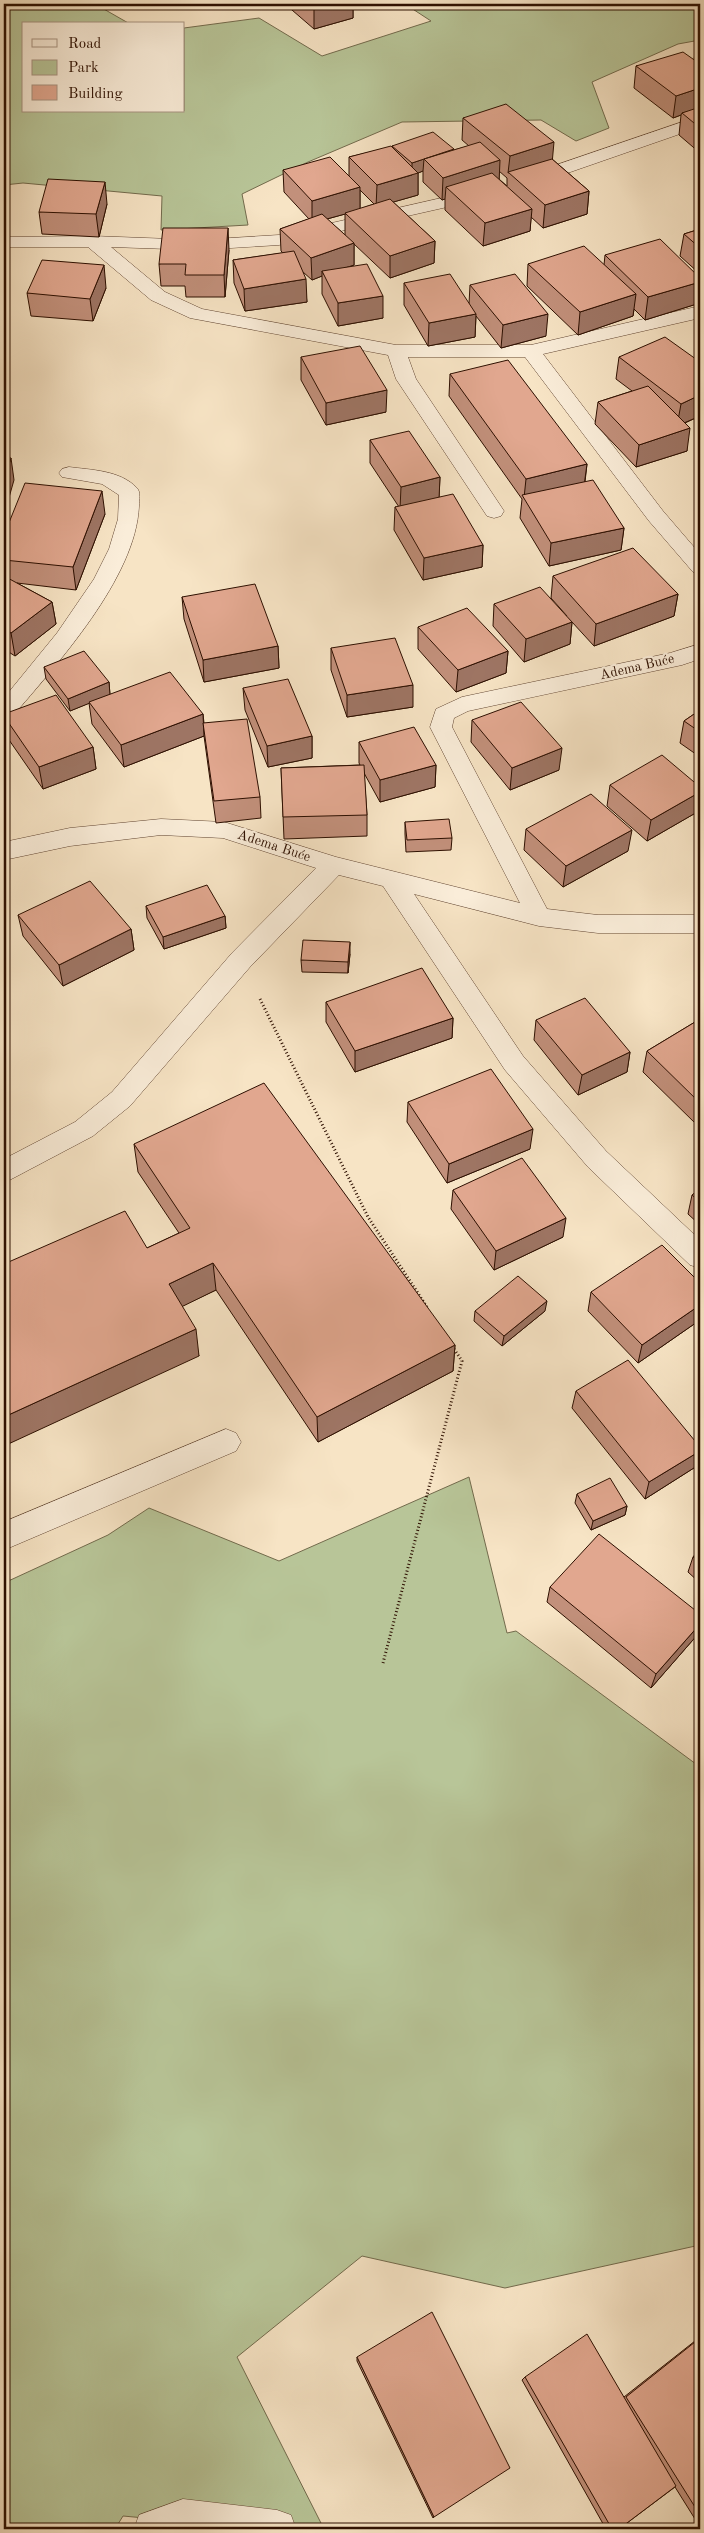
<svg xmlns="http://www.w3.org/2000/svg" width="704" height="2533" viewBox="0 0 704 2533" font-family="'Old Standard TT',serif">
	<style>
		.green { fill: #b8c598; stroke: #726a4c }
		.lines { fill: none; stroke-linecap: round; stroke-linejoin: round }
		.minor-casing { stroke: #604431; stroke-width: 1 }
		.path { stroke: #2d0f00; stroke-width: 3; stroke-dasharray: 1 2.5; stroke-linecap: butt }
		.minor { fill: #faedd9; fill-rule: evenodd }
		.wall { fill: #c2907b; stroke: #2d0f00; fill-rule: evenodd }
		.shaded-wall { fill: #9e7564; stroke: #2d0f00 }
		.building { fill: #e1a78f; stroke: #2d0f00 }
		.labels { text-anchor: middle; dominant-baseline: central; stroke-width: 4.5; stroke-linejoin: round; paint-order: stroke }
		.street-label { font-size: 14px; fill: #2d0f00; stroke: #faedd9 }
	</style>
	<rect width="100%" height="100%" fill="#f7e4c5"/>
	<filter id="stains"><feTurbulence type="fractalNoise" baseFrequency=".004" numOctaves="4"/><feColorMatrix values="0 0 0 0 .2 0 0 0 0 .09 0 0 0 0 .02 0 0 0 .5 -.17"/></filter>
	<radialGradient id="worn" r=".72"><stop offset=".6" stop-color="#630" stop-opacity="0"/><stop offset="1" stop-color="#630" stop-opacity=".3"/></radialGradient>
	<path class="green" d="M4,4h101l-3,4 28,16h-106v87h160v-83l75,-10 63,38 109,-35 -26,-17h295v36l-22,4 -86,38 17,46 -33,13 -35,-21 -139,2 -94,40 -66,32 6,31 -87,5 1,-34 -139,-13 -19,2z
		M469,1477l38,156 9,-2 184,136v478l-195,43 -143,-32 -125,101 87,172h-59l-142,-13 -8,13h-111v-946l104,-48 41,-27 130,53z"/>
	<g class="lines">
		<defs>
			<path id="minor" d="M700,116v11l-167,58h-12l-3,-4 3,-4z
				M481,189l6,1 3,4 -3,4 -208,47 -81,5 -87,-3 54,45 37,17 194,36h135l169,-39v12l-157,36 120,157 37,43v20l-7,-2 -44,-51 -124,-164h-117l8,22 88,132 -3,5 -7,2 -7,-2 -91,-137 -8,-24 -198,-37 -39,-18 -63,-53h-84v-10l88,-1 106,4 81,-5z
				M69,467c22,3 51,3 68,21 4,4 2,12 2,18 -3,72 -82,158 -127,211l-8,3v-22l53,-65 37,-54 15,-30 9,-30 1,-24 -17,-11 -40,-7 -3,-4 3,-4z
				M700,644v15l-18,6 -214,46 -14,7 -2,9 95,182 51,6h102v18h-102l-59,-7 -125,-32 109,162 83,95 94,89v28l-10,-3 -102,-98 -83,-97 -122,-184 -44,-11 -89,92 -120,139 -37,30 -89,47v-24l71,-37 37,-30 120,-139 84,-85 -93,-30 -62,-3 -91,11 -66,14v-18l66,-14 91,-9 63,3 112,35 184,46 -90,-176 6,-18 26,-12 208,-44z
				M226,1429l10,4 5,9 -5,9 -232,99v-28z
				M183,2499l94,11 14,5 5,14h-162l5,-14z"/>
		</defs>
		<use href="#minor" class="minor-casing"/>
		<path class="path" d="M260,999l108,218 59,90
			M383,1663l79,-302 -10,-15"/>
		<use href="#minor" class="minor"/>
	</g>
	<path class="wall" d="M158,4h50v1l-48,4z
		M285,4h68v14l-39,11z
		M700,44v109l-21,-18 2,-20 -8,3 -39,-30 2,-22 58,-6 2,-15z
		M463,118l89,41 37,32 -2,23 -44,14 -12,-11 -1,14 -47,15 -38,-36v-11l-3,1 -19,-18v-11l-5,2v22l-25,7 42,39 -1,22 -44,15 -36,-34v21l-6,2 35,51 -45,8 -16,-32v-18l-10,4 -9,-8 4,30 -62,9 -11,-28 -1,-23 50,-7 -2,-2 -1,-22 29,-10 -25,-27 -1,-22 66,7v-20l43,-10v-1l62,4 15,-4 -7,-6zM499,171l8,7v8l-8,-7zM360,190l14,14 -14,5zM345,214v21l-18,-16z
		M107,204l-8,33 -57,-3 -3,-22z
		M700,229v45l-20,-18 4,-22z
		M229,250l-4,47h-39l-1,-11h-24l-2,-22z
		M605,255l95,48 -55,17 -11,-11 -1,7 -55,19 -51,-49 1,-22 76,1z
		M404,283l65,21 1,-19 76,51 -45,12 -25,-32 -1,21 -47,9 -24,-41z
		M106,288l-13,33 -62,-5 -4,-23z
		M700,351v65l-15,7 2,28 -51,16 -41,-43 3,-22 34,-11 -16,-12 3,-22 80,4z
		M301,357l85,55 -60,13 -25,-45z
		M450,374l137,90 -2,18 39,46 -3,22 -72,16 -29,-48 2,-19 -73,-103z
		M370,440l70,37 -1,20 44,48 -1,22 -59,13 -29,-50 1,-23h4l-29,-44z
		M105,514l-29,76 -59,-7 35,19 4,22 -41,32 -11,-7v-114z
		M700,523v18l-2,-3z
		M553,576l125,18 -4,22 -80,30 -22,-24 -2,22 -46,18 -31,-36 1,-22 73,12 -16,-18z
		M182,597l96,49 1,22 -75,14 -20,-63z
		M418,627l90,24 -2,22 -50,19 -38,-43z
		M331,648l82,59 -66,10 -16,-47z
		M44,667l65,15 1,13 93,19 1,9 56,74 1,21 -45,5 -12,-87 -80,31 -32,-43 -3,-21 -19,8 -24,-32z
		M243,688l69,48v22l-44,9 -23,-57z
		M700,710v47l-20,-14 4,-22z
		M4,714l89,33 3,22 -53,20 -36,-52 -3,-18z
		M472,720l87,50 -49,20 -39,-48z
		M359,742l77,23 -1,22 -55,15 -16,-29 3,42v21l-83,3 -3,-71 79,-3 -1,-2z
		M610,785l90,2v19l-1,5 -52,30 -40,-35z
		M405,822l47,16 -1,12 -45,2 -1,-18z
		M526,829l102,22 -65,36 -39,-37z
		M146,906l79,10 1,12 -62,21 -17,-31z
		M18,915l113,14 3,21 -71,36 -40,-50z
		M350,954l-2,19 -46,-1 -1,-12z
		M326,1002l127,16 -1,20 -97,34 -29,-50z
		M700,1019v102l-4,3 -53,-52 4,-21z
		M536,1020l94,32 -3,20 -49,23 -44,-55z
		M408,1102l122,47 -83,34 -40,-61z
		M134,1144l321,201 -2,26 -135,71 -102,-152 -34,16 17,50 -52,-108 32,-15 -41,-61z
		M700,1189v36l-12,-11 4,-19z
		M453,1190l110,47 -69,33 -43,-61z
		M700,1283v37l-62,43 -50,-52 3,-19z
		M475,1311h70l-43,35 -28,-25z
		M576,1391l121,75 -52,33 -73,-91z
		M577,1494l50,12 -2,9 -34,15 -16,-27z
		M700,1549v34l-12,-11 5,-15z
		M550,1587l149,46 -48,55 -104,-86z
		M700,2337v190l-25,-40 -56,42h-13l-84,-149 3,-3 99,20z
		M357,2357l77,160 -1,1 -76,-157z"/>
	<path class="shaded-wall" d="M326,4h27v14l-39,11v-22z
		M700,88v21l-18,4 -1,2 -8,3 3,-22z
		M554,142l-2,22 -44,9 2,-17z
		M454,149l-1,12 -29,-2 -1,12 -5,2v22l-42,12 1,-22 35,-10v-12z
		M500,160l-1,23 -53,4 -1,12 -3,1 1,-22z
		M105,182l2,22 -8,33 -3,-23z
		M360,187v23l-48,13v-22z
		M589,191l-2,23 -44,14 2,-23z
		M532,209l-2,22 -47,15 2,-23z
		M228,228l1,22 -4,47 -1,-22z
		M435,241l-1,22 -44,15v-22z
		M354,243v22l-30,10 -2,-4v5l-10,4 -1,-22z
		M104,265l2,23 -13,33 -3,-22z
		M306,279l1,23 -62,9 -1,-22z
		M700,282v21l-55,17 3,-23z
		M636,294l-3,22 -55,19 2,-23z
		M383,296v22l-45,8v-23z
		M476,314l-1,23 -47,9 1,-23z
		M548,314l-2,22 -45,12 2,-23z
		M387,390l-1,22 -60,13v-22z
		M700,395v21l-23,10 4,-22z
		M4,424l2,12 -2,5z
		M690,428l-3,23 -51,16 3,-22z
		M11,458l3,22 -10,35v-35z
		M587,464l-3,22 -60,12 2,-19z
		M440,477l-1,22 -39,10 1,-22z
		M102,491l3,23 -29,76 -3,-23z
		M624,528l-3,22 -72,16 2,-23z
		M483,545l-1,22 -59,13 1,-22z
		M678,594l-4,22 -80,30 2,-22z
		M52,602l4,22 -41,32 -4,-23z
		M572,622l-2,22 -46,18 2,-23z
		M278,646l1,22 -75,14 -1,-22z
		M508,651l-2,22 -50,19 2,-22z
		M109,682l1,13 -40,16 -2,-12z
		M413,685v22l-66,10v-22z
		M203,714l1,22 -80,31 -3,-22z
		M312,736v22l-44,9 -1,-21z
		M93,747l3,22 -53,20 -4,-22z
		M562,748l-3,22 -49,20 2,-22z
		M436,765l-1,22 -55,15v-22z
		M700,792v14l-1,5 -52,30 4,-21z
		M632,830l-4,21 -65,36 3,-21z
		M225,916l1,12 -62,21 -1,-12z
		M131,929l3,21 -71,36 -4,-21z
		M350,942v12l-2,19v-11z
		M453,1018l-1,20 -97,34v-21z
		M630,1052l-3,20 -49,23 4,-20z
		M700,1107v14l-4,3z
		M533,1129l-3,20 -83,34 2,-19z
		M566,1218l-3,19 -69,33 2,-19z
		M213,1263l3,27 -43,21 -4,-27z
		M547,1301l-2,10 -43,35 2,-10z
		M700,1305v15l-62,43 4,-18z
		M196,1329l3,27 -195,90v-29z
		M455,1345l-2,26 -135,71 -1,-25z
		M700,1451v5l-3,10 -52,33 4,-17z
		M627,1506l-2,9 -34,15 2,-9z
		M700,1624v7l-1,2 -48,55 5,-14z"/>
	<path class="building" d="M310,4h16l-12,3z
		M700,44v5l-4,-4z
		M683,52l17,12v24l-24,8 -40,-30z
		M506,104l48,38 -44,14 -47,-38z
		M700,107v21l-18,-15z
		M433,132l21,17 -42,14 -20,-17z
		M480,142l20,18 -57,18 -19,-19z
		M391,146l27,27 -41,12 -28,-28z
		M330,157l30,30 -48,14 -29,-31z
		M552,159l37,32 -44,14 -37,-33z
		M492,173l40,36 -47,14 -39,-36z
		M48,179l57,3 -9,32 -57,-2z
		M390,199l45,42 -45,15 -45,-43z
		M322,214l32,29 -43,15 -31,-29z
		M163,228h65l-4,47h-39l1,-11h-27z
		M700,229v19l-16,-14z
		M660,239l40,39v4l-52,15 -43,-42z
		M584,246l52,48 -56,18 -52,-48z
		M294,251l12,28 -62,10 -11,-29z
		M42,260l62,5 -14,34 -63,-6z
		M367,264l16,32 -45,7 -16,-32z
		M450,274l26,40 -47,9 -25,-40z
		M515,274l33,40 -45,11 -33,-40z
		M665,337l35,25v33l-19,9 -62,-47z
		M360,346l27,44 -61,13 -25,-46z
		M508,360l79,104 -61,15 -76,-105z
		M648,386l42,42 -51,17 -41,-43z
		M409,431l31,46 -39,10 -31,-47z
		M4,457l7,1 -7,22z
		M593,480l31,48 -73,15 -29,-48z
		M25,483l77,8 -29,76 -69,-7v-25z
		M453,494l30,51 -59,13 -29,-51z
		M633,548l45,46 -82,30 -43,-48z
		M4,576l48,26 -41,31 -7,-4z
		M255,584l23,62 -75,14 -21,-63z
		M540,587l32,35 -46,17 -32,-35z
		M467,608l41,43 -50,19 -40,-43z
		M395,638l18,47 -66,10 -16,-47z
		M84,651l25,31 -41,17 -24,-32z
		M170,672l33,42 -82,31 -32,-43z
		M288,679l24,57 -45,10 -24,-58z
		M56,695l37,52 -54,20 -35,-51v-2z
		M521,702l41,46 -50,20 -40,-48z
		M700,710v22l-16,-11z
		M247,719l13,78 -46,4 -11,-78z
		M414,727l22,38 -56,15 -21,-38z
		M662,755l38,32v5l-49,28 -41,-35z
		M364,765l3,50 -84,2 -2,-49z
		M591,794l41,36 -66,36 -40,-37z
		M449,819l3,19 -45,2 -2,-18z
		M90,881l41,48 -72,36 -41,-50z
		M207,885l18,31 -62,21 -17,-31z
		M303,940l47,2 -2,20 -47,-2z
		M422,968l31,50 -98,33 -29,-49z
		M585,998l45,54 -48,23 -46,-55z
		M700,1019v84l-53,-52z
		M491,1069l42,60 -84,35 -41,-62z
		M264,1083l191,262 -138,72 -104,-154 -44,21 27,45 -192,88v-153l121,-53 22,37 43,-20 -56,-84z
		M522,1158l44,60 -70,33 -43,-61z
		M700,1189v13l-8,-7z
		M662,1245l38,38v22l-58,40 -51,-53z
		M518,1276l29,25 -43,35 -29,-25z
		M628,1360l72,87v4l-51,31 -73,-91z
		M610,1478l17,28 -34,15 -16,-27z
		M599,1534l101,80v10l-44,50 -106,-87z
		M700,1549v14l-7,-6z
		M432,2312l78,156 -76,49 -77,-160z
		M587,2334l89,152 -57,43h-7l-87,-152z
		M700,2338v177l-74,-118z"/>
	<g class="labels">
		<g class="street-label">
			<text transform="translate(637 667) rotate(-13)">Adema Buće</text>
			<text transform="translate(274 846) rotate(18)">Adema Buće</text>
		</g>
	</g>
	<rect width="704" height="2533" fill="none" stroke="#f7e4c5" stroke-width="20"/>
	<rect x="5" y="5" width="694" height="2523" fill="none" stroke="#2d0f00" stroke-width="2.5"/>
	<rect x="10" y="10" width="684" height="2513" fill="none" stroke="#2d0f00"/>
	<rect x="22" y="22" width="162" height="90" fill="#faedd9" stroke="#a89482"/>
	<rect x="32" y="39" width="25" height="8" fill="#faedd9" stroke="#a89482"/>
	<text x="68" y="48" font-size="15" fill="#2d0f00">Road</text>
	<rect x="32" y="60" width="25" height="15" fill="#b8c598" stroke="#a89482"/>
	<text x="68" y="72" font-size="15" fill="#2d0f00">Park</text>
	<rect x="32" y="85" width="25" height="15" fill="#e1a78f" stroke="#a89482"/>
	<text x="68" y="98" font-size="15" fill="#2d0f00">Building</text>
	<rect width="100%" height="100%" filter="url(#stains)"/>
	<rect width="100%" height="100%" fill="url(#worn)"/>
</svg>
